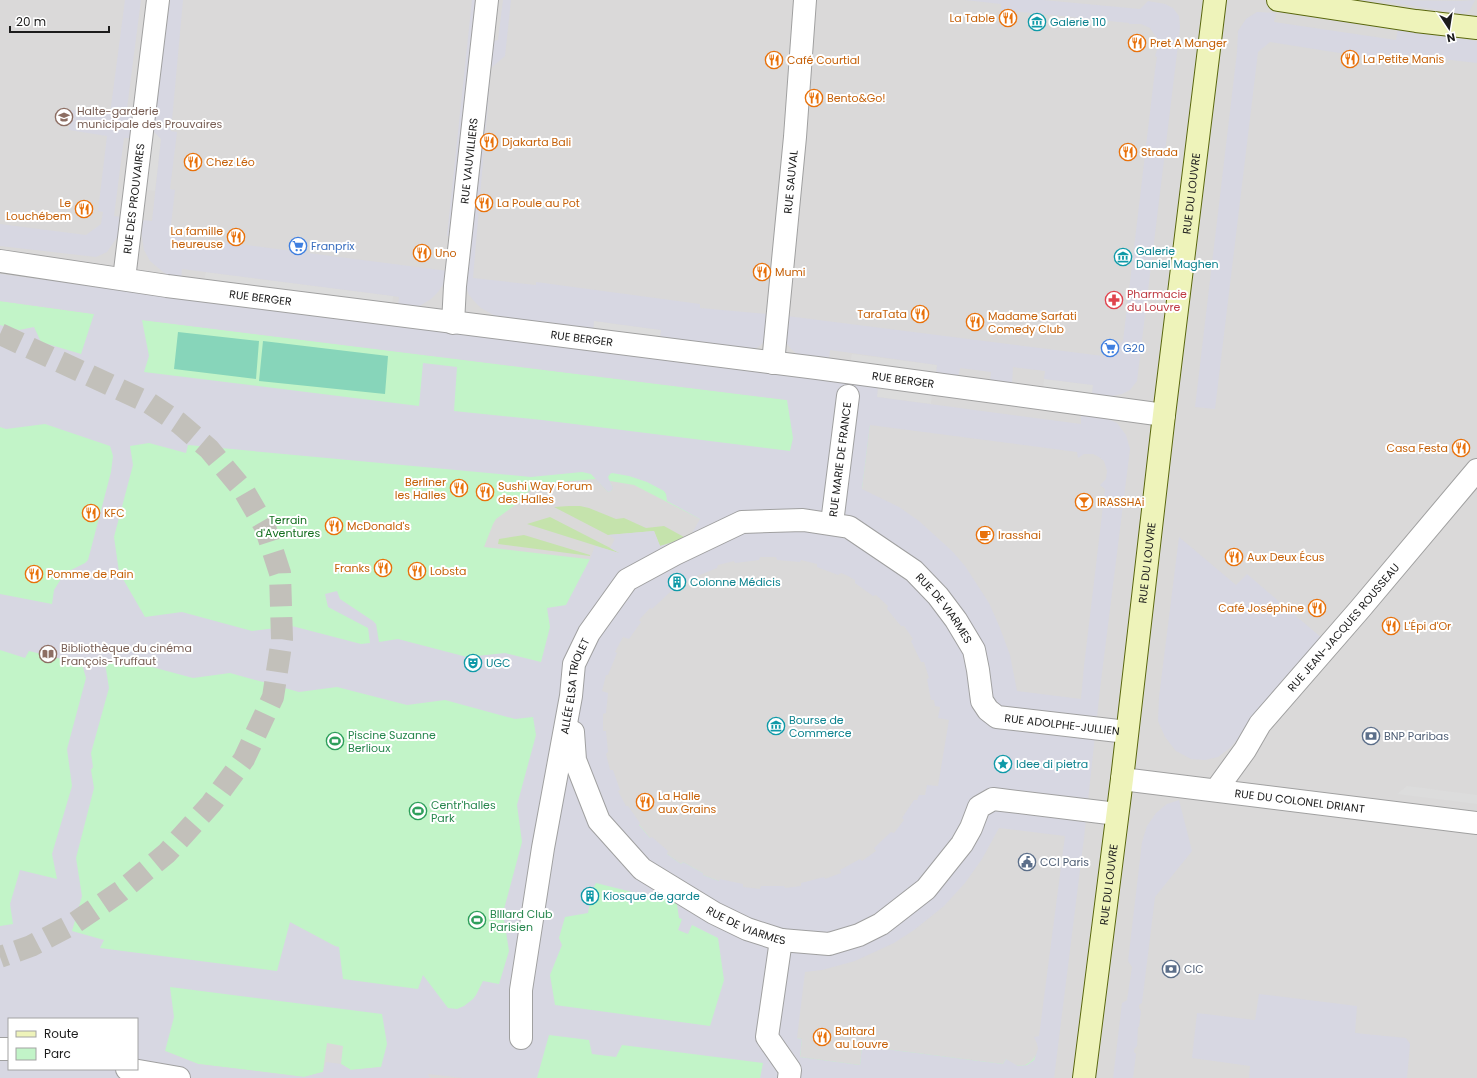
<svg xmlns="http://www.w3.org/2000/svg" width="1477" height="1078" viewBox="0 0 1477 1078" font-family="Poppins,sans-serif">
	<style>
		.residential { fill: #dad9d9; fill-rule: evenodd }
		.grass { fill: #c5e3ac }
		.park { fill: #c2f4c8 }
		.pitch { fill: #87d5ba }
		.parking { fill: #dcdcdc }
		.plaza { fill: #d7d7e2; fill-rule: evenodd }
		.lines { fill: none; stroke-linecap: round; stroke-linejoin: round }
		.street-tunnel { stroke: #c2c0ba; stroke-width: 22; stroke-dasharray: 22 11; stroke-linecap: butt }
		.street-casing { stroke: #a0a0a0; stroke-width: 24 }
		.secondary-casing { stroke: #5a670e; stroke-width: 24 }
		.street { stroke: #fff; stroke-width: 22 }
		.secondary { stroke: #eef3ba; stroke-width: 22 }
		.labels { text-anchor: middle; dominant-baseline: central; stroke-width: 4; stroke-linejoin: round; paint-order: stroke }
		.food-label { font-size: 11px; fill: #c56008; stroke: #fff; text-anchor: start }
		.culture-label { font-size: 11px; fill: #0d838f; stroke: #fff; text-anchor: start }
		.education-label { font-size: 11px; fill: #785e54; stroke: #fff; text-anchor: start }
		.street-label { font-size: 11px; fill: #1c1c1c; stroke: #fff }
		.shop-label { font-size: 11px; fill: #366cbe; stroke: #fff; text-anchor: start }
		.health-label { font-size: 11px; fill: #be3a42; stroke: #fff; text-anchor: start }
		.park-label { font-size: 11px; fill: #156f20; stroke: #fff }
		.leisure-label { font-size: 11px; fill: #27864d; stroke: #fff; text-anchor: start }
		.service-label { font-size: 11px; fill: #4e5e75; stroke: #fff; text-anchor: start }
	</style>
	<rect width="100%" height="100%" fill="#ece9e2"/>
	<path class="residential" d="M0,0h1477v1078h-1477zM9,1019h128v50h-128z"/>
	<path class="grass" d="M569,506h11l9,2 27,11 8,-1 22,10 18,-2 20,11 -1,5 -23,4 -6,-15 -46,4 -54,-28z
		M550,517l72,37 -95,-30z
		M524,535l66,20v1l-92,-12 1,-5z"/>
	<path class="park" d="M0,301l94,13 694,86 82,24 -8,65 -162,30 -66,-34 -24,-4 3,7 -2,3 -3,1 -12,-13 -49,4 -16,6 -13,14 -22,16 -3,5 -9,23 129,15 -15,105 -5,51 21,76 36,44 17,16 14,10 2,-2 20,11v2l16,6 78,157 5,1 -2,18 60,8 2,-19 141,18 3,-5c12,12 25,7 31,-6l-4,25h-566l-86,-11 -30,3 -10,-6 2,-18 -16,-3 -4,29 -19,5 -106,-13 -33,-13 -28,-32h-128l-9,12z"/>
	<path class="pitch" d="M178,332l81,9 -3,38 -82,-10z
		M263,341l125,15 -3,38 -126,-13z"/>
	<path class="parking" d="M153,131l8,8 -6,52 -9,-1z
		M206,272l187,24 -1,10 -188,-24z
		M594,321l67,9 -1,9 -67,-8z
		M852,354l85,11 -1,10 -86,-11z
		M1044,379l50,6 -2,9 -49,-6z
		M878,387l54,7 -1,10 -54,-7z
		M1407,786l70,9v9l-80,-10z"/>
	<path class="plaza" d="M125,0h16l-15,116 9,1 -3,21h-8l-10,78 8,1 -4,19 -11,16 -11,5 -96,-11v-22l86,11 15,-11 2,-12 -5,-1 9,-75 -38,-6 1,-20 40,4z
		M169,0h14l-12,131 6,1 -7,57 5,1 -4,35 9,12 3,1 -1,7 24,3 1,-8 241,31 -5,14 -5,7 -7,7 -13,8h-20l1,-10 -6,-1 -211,-27 -1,10 -11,-3 -7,-4 -13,-11 -6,-11 -3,-19 1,-11 10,1 9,-82 -8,-8z
		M472,0h4l-24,236h-5z
		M503,0h8l-6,56 -14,12 -18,210 63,7v-3l164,22v4l68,6 -3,27 -5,5 -7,4 -93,-11 1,-9 -67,-9 -1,10 -96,-14 -16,-9 -7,-7 -5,-6 -4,-11 24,-242 9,-2z
		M965,0h78l97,9 8,-8 17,3 8,4 6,8 1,11 -2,18 -41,336 -7,9 -8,4 -10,2 -20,-2 1,-9 -49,-6 1,-8 -32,-4 -1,17 -22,-2 1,-10 -31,-4 -2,10 -22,-3 1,-10 -107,-15 -1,10 -31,-5 -8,-7 -4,-6 1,-26 316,40 20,-15 32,-271 2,-13 -2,-1 3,-9 -2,-10 -6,-9 -9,-4h-12v-1l-128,-13v-6z
		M1374,0l86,1 15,-1 -5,10 -7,4z
		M1257,12l19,1 -2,9 122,18 2,-11 79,12v22l-70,-8 -4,8 -133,-21 -12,10 -43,357 -20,-2 42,-355 1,-21 8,-12z
		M0,274l878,113 -1,10 204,27v-10l25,4 11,5 9,12 4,14 -30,240 -16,149 -30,240h-294l3,-15 -141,-18 -6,12 -24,-3 -3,-14 -40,-5 -12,43h-74l-35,-4 2,4h-430v-152l13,-2 -3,-20 10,-34 37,9 -5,-25 20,-68 -5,-37 19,-71 -4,-14 -53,-13 -4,7 -25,-8v-56l52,10 2,-14 7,-11 6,-7 18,-9 3,-3 23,-88 2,-16 -3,-10 -65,-22 -39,5 -6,-2v-102l19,5 15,-3 7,15 40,12 13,-40 -94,-13zM142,320l645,80 6,38 -3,13 -248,-31 -88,-9 3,-44 -34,-4 -4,43 -275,-34 5,-16zM870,425l207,27 1,6 6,-4h9l6,3 5,4 3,10 -1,8 -6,6 5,4 -21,177 -3,33 -64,-8 -7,-36 -10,-27 -11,-25 -24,-37 -13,-15 -33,-30 -20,-14 -37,-18zM149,443l37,10 2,-8 343,32 51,-5 9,2 17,18 3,-1 2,-3 -5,-11 2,-3 2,-1 17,3 18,6 17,9 2,3 1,7 33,18 -13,23h-14l-13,4 -6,-15 -46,4 7,4 -5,9 9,5 -24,-7 -5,13 -24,46 -19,3 3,19 -9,35 -36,-9 -38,4 -69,-18 -19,3 -3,-18 -3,-3 -33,-22 -3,-8 -12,3 3,13 40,21 2,15 -9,1 -69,-18 -40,5 -70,-19 -37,5 -26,-45 -5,-35 19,-72 -3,-19zM760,557h16l1,3 23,2 1,-2 16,4v3l21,8 3,-2 7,3 7,4v3l18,13 3,-1 12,11 -1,3 14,17h3l9,13 -2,2 10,21h3l5,16 -2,1 4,21h3l1,6 5,1 -2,11 11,2 -11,66 -11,-1 -2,10h-6l-2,5h-3l-12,18 2,2 -10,13 -3,-1 -17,16 2,3 -14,10 -2,-2 -20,11 1,3 -16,6 -1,-2 -23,6v3l-16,2 -1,-2h-23l-1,3 -8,-1 -9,-1v-3l-23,-5 -1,2 -16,-6v-2l-20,-11 -2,2 -14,-10 1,-3 -16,-14 -2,1 -11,-13 1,-2 -12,-17h-2l-8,-15 2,-1 -7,-20h-3l-4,-16 2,-2 -2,-21h-3v-17l3,-1 2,-20 -6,-2 4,-16h2l9,-22 -2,-1 8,-15 6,2 12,-17 -2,-2 11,-12 2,1 17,-16 25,-16h1l22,-9 1,-3 16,-4 1,2 24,-3zM122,659l71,19 37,-5 69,19 38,-5 70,18 38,-5 70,19 18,-2 3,18 -19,70 5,37 -19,71 6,38 -10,33 -16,-3 -7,14 -3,4 -9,7 -7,3 -9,-1 -25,-33 -5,14 -75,-10 -4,-32 -4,-1 -45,-24 -13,49 -177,-23 4,-8 -32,-9 10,-35 -6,-38 18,-70 -3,-18 2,-3 -2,-14 18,-65 -4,-25zM999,828l66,8 -26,200 -5,1 3,7 1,5 -4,11 -7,5 -9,1 -12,-7 -3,5 -141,-18 -2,19 -60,-8 2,-18 -5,-1 8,-66 17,-2 33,-9 39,-18 20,-13 30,-24 21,-23 17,-24zM596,883l60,15h20l3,20 3,1 -4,11 10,4 4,-9 26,13 6,42 -14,46 -155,-21 -5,-30 12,-30 -3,-7 6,-21 23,-4 2,-10h-2l-4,-3 -1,-6 3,-5h7zM170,987l212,27 5,30 -6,23 -30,3 -10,-6 -15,-2 -3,10 -19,5 -106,-13 -33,-13 9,-34zM9,1019h128v50h-128z
		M1179,537l57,48 11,-11 76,65 -93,109 -12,9 -13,3 -14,-1 -15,-8 -11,-14 -7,-16 1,-24z
		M1179,800l13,51 -37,46 -13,106 -3,2v3l2,3 -2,16h-1l-1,19 -3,3v3l2,2 -3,24h-20l9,-75 5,-3 5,-33 -4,-6 14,-119 5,-16 9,-13 11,-9z
		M1259,994l98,12 -2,27 51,5 4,6 -3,34h-158l1,-12 -58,-8 5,-45 58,7z"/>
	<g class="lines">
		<path class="street-tunnel" d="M0,334l149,69 30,20 30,26 35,42 21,36 15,46 2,66 -9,58 -29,62 -33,45 -44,49 -46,38 -48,33 -42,22 -31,11"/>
		<defs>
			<g id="street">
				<path id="s1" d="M0,261l167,25 650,82 347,47"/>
				<path id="s2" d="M124,279l34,-279"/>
				<path id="s3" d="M453,323l2,-37 32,-286"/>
				<path id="s4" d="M773,363l22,-226 10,-137"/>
				<path id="s5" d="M832,523l16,-127"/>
				<path id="s6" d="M573,732l2,28 24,61 43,48 72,44 33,16 34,11 48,4 30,-9 22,-11 45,-35 36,-45 9,-16 8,-21 14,-8 124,15"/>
				<path id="s7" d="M1122,779l355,44"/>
				<path id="s8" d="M1216,790l29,-40 15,-26 100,-115 117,-139"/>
				<path d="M781,940l-14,97 23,33 -1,8"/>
				<path id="s9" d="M521,1038v-48l22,-142 28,-152 3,-32 15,-31 38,-53 48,-26 67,-32 61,-2 46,7 65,44 24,25 18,24 18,30 4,20 4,31 6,9 9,7 130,15"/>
				<path d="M0,1049h9"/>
				<path d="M127,1069l52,9"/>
			</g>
			<g id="secondary">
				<path d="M1278,0l138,21 61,7"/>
				<path id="s10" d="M1084,1078l38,-299 42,-364 51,-415"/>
			</g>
		</defs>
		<use href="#street" class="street-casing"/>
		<use href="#secondary" class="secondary-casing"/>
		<use href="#street" class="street"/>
		<use href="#secondary" class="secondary"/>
	</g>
	<defs>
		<symbol id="restaurant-ring" viewBox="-11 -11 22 22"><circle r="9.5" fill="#fff" stroke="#e8710a" stroke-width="1.5"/><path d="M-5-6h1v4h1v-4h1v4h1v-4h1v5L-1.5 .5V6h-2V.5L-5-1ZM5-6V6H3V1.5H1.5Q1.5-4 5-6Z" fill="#e8710a"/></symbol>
		<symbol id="museum-ring" viewBox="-11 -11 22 22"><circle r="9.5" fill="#fff" stroke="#0f9aa8" stroke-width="1.5"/><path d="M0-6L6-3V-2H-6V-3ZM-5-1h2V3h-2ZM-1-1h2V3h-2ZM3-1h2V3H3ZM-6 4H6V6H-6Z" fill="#0f9aa8"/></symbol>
		<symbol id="school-ring" viewBox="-11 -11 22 22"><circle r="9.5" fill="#fff" stroke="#8d6e63" stroke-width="1.5"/><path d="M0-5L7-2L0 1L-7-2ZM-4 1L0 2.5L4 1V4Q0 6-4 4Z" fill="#8d6e63"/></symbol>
		<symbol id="supermarket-ring" viewBox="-11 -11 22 22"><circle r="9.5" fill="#fff" stroke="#3f7fe0" stroke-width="1.5"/><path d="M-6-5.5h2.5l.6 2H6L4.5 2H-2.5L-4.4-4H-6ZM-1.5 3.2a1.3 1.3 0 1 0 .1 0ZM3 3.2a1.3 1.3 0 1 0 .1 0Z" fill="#3f7fe0"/></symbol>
		<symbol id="pharmacy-ring" viewBox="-11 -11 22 22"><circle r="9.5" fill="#fff" stroke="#e0444e" stroke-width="1.5"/><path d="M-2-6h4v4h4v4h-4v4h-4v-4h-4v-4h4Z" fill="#e0444e"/></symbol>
		<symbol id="bar-ring" viewBox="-11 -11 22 22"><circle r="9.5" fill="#fff" stroke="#e8710a" stroke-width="1.5"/><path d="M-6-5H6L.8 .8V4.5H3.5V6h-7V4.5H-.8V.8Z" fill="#e8710a"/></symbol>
		<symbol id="cafe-ring" viewBox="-11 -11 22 22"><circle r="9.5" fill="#fff" stroke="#e8710a" stroke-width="1.5"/><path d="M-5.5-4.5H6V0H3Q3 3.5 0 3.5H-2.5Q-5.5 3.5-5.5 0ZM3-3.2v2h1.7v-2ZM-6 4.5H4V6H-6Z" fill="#e8710a"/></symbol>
		<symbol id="building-ring" viewBox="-11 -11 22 22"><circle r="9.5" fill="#fff" stroke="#0f9aa8" stroke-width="1.5"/><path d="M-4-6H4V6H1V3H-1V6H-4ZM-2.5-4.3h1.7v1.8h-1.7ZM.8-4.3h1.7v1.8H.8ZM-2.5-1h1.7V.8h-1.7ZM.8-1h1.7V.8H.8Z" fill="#0f9aa8"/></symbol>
		<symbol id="library-ring" viewBox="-11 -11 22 22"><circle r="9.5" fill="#fff" stroke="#8d6e63" stroke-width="1.5"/><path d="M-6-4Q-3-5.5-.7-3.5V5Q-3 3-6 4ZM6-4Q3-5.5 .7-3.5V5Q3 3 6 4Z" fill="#8d6e63"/></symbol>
		<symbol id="theatre-ring" viewBox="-11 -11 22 22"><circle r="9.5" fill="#fff" stroke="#0f9aa8" stroke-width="1.5"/><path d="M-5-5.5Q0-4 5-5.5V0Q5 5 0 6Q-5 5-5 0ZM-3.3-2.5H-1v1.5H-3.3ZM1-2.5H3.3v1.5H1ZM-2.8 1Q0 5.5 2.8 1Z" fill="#0f9aa8"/></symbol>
		<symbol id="bank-ring" viewBox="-11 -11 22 22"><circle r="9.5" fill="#fff" stroke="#5c6f8a" stroke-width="1.5"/><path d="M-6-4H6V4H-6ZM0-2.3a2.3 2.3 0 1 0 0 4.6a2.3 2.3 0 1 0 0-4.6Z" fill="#5c6f8a"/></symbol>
		<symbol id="stadium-ring" viewBox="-11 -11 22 22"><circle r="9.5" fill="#fff" stroke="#2e9e5b" stroke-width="1.5"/><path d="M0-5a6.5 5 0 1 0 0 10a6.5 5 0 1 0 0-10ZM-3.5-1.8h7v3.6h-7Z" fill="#2e9e5b"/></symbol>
		<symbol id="sight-ring" viewBox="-11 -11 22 22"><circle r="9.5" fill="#fff" stroke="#0f9aa8" stroke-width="1.5"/><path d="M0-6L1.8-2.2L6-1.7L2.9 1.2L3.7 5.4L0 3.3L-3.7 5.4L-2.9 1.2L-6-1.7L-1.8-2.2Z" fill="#0f9aa8"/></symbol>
		<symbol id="civic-ring" viewBox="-11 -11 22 22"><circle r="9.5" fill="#fff" stroke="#5c6f8a" stroke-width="1.5"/><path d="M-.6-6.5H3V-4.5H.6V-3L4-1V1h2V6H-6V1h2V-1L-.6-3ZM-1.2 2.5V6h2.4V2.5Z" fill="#5c6f8a"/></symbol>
	</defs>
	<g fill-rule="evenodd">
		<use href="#restaurant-ring" x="998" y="8" width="20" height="20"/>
		<use href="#museum-ring" x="1027" y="12" width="20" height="20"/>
		<use href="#restaurant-ring" x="1127" y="33" width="20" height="20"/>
		<use href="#restaurant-ring" x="1340" y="49" width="20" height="20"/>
		<use href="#restaurant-ring" x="764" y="50" width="20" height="20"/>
		<use href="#restaurant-ring" x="804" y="88" width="20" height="20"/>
		<use href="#school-ring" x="54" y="107" width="20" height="20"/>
		<use href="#restaurant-ring" x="479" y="132" width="20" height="20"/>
		<use href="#restaurant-ring" x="1118" y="142" width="20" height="20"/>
		<use href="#restaurant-ring" x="183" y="152" width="20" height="20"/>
		<use href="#restaurant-ring" x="474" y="193" width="20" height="20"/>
		<use href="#restaurant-ring" x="74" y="199" width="20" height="20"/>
		<use href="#restaurant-ring" x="226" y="227" width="20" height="20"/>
		<use href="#supermarket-ring" x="288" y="236" width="20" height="20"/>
		<use href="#restaurant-ring" x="412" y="243" width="20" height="20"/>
		<use href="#museum-ring" x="1113" y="247" width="20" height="20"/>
		<use href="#restaurant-ring" x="752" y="262" width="20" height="20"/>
		<use href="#pharmacy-ring" x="1104" y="290" width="20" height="20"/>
		<use href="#restaurant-ring" x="910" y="304" width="20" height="20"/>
		<use href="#restaurant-ring" x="965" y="312" width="20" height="20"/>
		<use href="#supermarket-ring" x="1100" y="338" width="20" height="20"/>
		<use href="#restaurant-ring" x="1451" y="438" width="20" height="20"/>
		<use href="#restaurant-ring" x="449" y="478" width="20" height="20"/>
		<use href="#restaurant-ring" x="475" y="482" width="20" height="20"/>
		<use href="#bar-ring" x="1074" y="492" width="20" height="20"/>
		<use href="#restaurant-ring" x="81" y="503" width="20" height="20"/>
		<use href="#restaurant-ring" x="324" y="516" width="20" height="20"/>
		<use href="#cafe-ring" x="975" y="525" width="20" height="20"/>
		<use href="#restaurant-ring" x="1224" y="547" width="20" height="20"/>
		<use href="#restaurant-ring" x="373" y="558" width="20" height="20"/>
		<use href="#restaurant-ring" x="407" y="561" width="20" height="20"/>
		<use href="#restaurant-ring" x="24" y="564" width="20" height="20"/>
		<use href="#building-ring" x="667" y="572" width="20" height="20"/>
		<use href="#restaurant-ring" x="1307" y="598" width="20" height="20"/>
		<use href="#restaurant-ring" x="1381" y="616" width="20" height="20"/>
		<use href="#library-ring" x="38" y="644" width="20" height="20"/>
		<use href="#theatre-ring" x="463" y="653" width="20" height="20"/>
		<use href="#museum-ring" x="766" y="716" width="20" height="20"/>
		<use href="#bank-ring" x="1361" y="726" width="20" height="20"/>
		<use href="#stadium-ring" x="325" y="731" width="20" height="20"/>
		<use href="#sight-ring" x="993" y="754" width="20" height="20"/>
		<use href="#restaurant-ring" x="635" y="792" width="20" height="20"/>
		<use href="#stadium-ring" x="408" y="801" width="20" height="20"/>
		<use href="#civic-ring" x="1017" y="852" width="20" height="20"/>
		<use href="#building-ring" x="580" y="886" width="20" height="20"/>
		<use href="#stadium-ring" x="467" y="910" width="20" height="20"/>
		<use href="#bank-ring" x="1161" y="959" width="20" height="20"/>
		<use href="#restaurant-ring" x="812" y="1027" width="20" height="20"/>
	</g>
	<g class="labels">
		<g class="food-label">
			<text x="995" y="18" text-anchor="end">La Table</text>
			<text x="1150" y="43">Pret A Manger</text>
			<text x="1363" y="59">La Petite Manis</text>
			<text x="787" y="60">Café Courtial</text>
			<text x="827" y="98">Bento&amp;Go!</text>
			<text x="502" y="142">Djakarta Bali</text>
			<text x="1141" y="152">Strada</text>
			<text x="206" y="162">Chez Léo</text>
			<text x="71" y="203" text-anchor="end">Le<tspan x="71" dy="13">Louchébem</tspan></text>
			<text x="497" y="203">La Poule au Pot</text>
			<text x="223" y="231" text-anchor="end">La famille<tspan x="223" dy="13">heureuse</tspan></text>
			<text x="435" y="253">Uno</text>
			<text x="775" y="272">Mumi</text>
			<text x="907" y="314" text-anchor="end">TaraTata</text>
			<text x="988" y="316">Madame Sarfati<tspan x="988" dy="13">Comedy Club</tspan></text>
			<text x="1448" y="448" text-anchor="end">Casa Festa</text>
			<text x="446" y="482" text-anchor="end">Berliner<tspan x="446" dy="13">les Halles</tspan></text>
			<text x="498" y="486">Sushi Way Forum<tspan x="498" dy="13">des Halles</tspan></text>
			<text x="1097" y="502">IRASSHAi</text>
			<text x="104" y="513">KFC</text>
			<text x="347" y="526">McDonald's</text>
			<text x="998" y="535">Irasshai</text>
			<text x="1247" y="557">Aux Deux Écus</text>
			<text x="370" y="568" text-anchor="end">Franks</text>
			<text x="430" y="571">Lobsta</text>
			<text x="47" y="574">Pomme de Pain</text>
			<text x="1304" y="608" text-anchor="end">Café Joséphine</text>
			<text x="1404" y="626">L'Épi d'Or</text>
			<text x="658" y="796">La Halle<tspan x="658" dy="13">aux Grains</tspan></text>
			<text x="835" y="1031">Baltard<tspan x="835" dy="13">au Louvre</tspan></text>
		</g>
		<g class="culture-label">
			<text x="1050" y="22">Galerie 110</text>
			<text x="1136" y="251">Galerie<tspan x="1136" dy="13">Daniel Maghen</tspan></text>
			<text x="690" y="582">Colonne Médicis</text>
			<text x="486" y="663">UGC</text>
			<text x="789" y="720">Bourse de<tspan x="789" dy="13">Commerce</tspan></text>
			<text x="1016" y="764">Idee di pietra</text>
			<text x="603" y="896">Kiosque de garde</text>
		</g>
		<g class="education-label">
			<text x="77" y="111">Halte-garderie<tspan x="77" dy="13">municipale des Prouvaires</tspan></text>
			<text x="61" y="648">Bibliothèque du cinéma<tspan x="61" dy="13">François-Truffaut</tspan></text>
		</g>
		<g class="street-label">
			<text stroke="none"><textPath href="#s3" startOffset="163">RUE VAUVILLIERS</textPath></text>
			<text stroke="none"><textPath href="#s4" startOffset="182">RUE SAUVAL</textPath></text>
			<text stroke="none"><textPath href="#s10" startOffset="891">RUE DU LOUVRE</textPath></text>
			<text stroke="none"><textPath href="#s2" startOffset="81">RUE DES PROUVAIRES</textPath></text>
			<text stroke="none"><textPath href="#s1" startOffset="263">RUE BERGER</textPath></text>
			<text stroke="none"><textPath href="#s1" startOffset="587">RUE BERGER</textPath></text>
			<text stroke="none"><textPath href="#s1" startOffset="911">RUE BERGER</textPath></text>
			<text stroke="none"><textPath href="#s5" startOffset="64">RUE MARIE DE FRANCE</textPath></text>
			<text stroke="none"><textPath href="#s10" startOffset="519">RUE DU LOUVRE</textPath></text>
			<text stroke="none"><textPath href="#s9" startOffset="841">RUE DE VIARMES</textPath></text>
			<text stroke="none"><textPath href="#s8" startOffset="207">RUE JEAN-JACQUES ROUSSEAU</textPath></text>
			<text stroke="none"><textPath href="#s9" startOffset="357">ALLÉE ELSA TRIOLET</textPath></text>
			<text stroke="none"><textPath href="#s9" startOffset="1032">RUE ADOLPHE-JULLIEN</textPath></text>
			<text stroke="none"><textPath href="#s7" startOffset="179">RUE DU COLONEL DRIANT</textPath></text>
			<text stroke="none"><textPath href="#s10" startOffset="195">RUE DU LOUVRE</textPath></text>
			<text stroke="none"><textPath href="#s6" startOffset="277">RUE DE VIARMES</textPath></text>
		</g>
		<g class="shop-label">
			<text x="311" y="246">Franprix</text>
			<text x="1123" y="348">G20</text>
		</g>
		<g class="health-label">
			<text x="1127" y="294">Pharmacie<tspan x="1127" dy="13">du Louvre</tspan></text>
		</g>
		<g class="park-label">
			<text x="288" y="520">Terrain<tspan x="288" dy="13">d'Aventures</tspan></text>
		</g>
		<g class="leisure-label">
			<text x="348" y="735">Piscine Suzanne<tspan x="348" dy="13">Berlioux</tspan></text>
			<text x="431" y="805">Centr'halles<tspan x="431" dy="13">Park</tspan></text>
			<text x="490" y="914">BIllard Club<tspan x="490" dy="13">Parisien</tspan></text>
		</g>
		<g class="service-label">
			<text x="1384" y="736">BNP Paribas</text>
			<text x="1040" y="862">CCI Paris</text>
			<text x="1184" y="969">CIC</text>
		</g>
	</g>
	<rect x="8" y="1018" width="130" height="52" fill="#ffffff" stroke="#a4a4a4"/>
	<rect x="16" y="1031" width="20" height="6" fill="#eef3ba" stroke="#a4a4a4"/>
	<text x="44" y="1038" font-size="12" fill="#1c1c1c">Route</text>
	<rect x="16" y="1048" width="20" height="12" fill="#c2f4c8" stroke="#a4a4a4"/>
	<text x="44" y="1058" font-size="12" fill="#1c1c1c">Parc</text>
	<g transform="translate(1449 28) rotate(168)" stroke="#ffffff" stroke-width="3" paint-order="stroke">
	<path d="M0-3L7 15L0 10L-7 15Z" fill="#1c1c1c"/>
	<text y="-6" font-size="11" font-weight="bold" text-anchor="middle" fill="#1c1c1c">N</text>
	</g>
	<path d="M10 26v6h99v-6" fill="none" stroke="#1c1c1c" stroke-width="2"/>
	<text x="16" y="26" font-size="12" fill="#1c1c1c" stroke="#ffffff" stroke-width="3" paint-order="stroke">20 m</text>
</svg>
